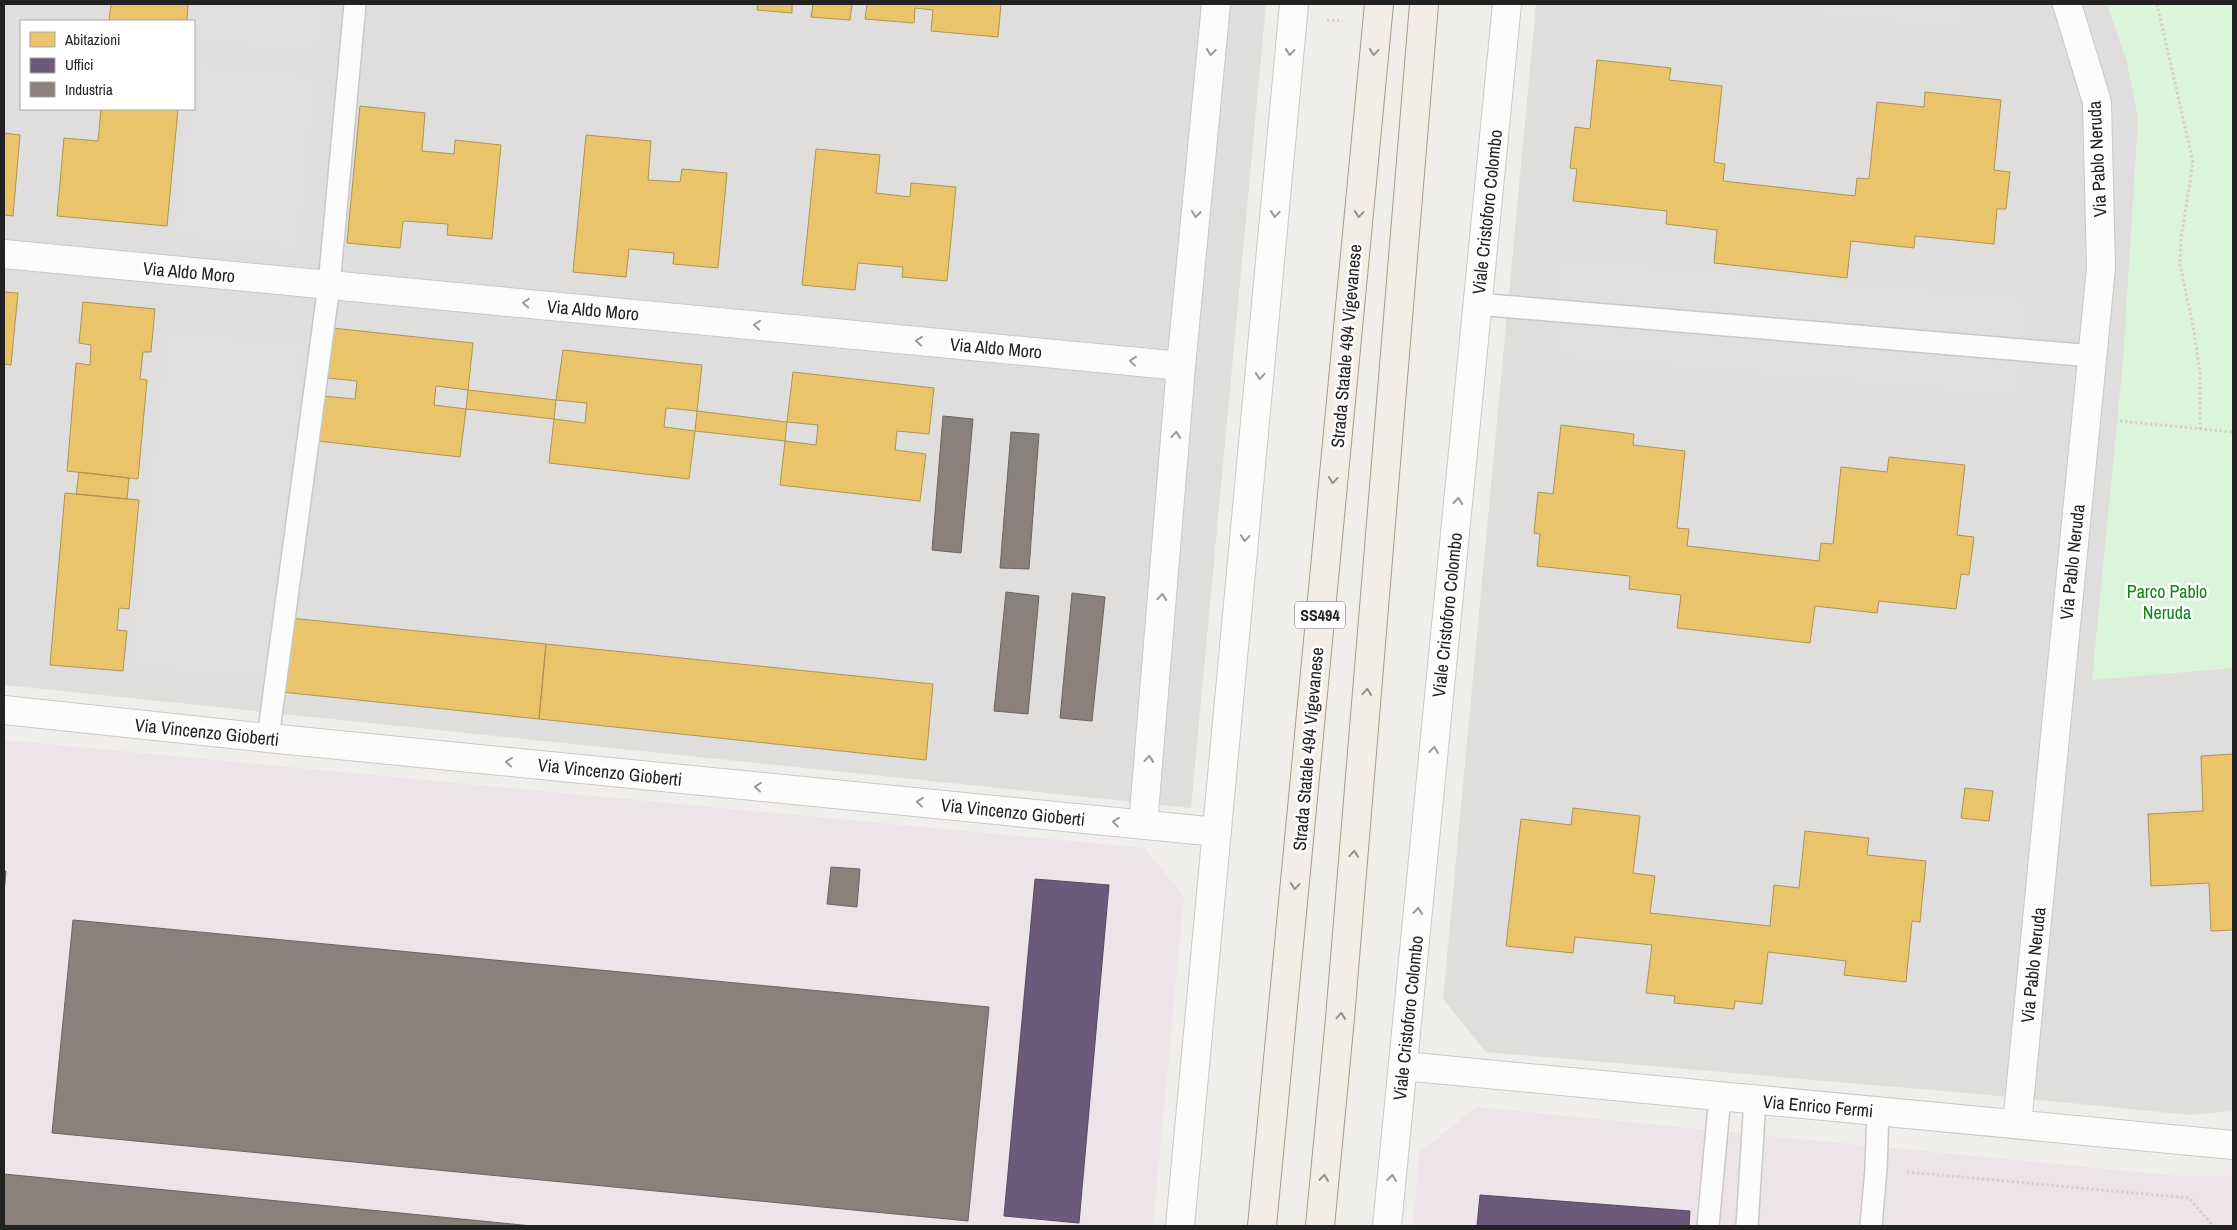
<svg xmlns="http://www.w3.org/2000/svg" width="2237" height="1230" viewBox="0 0 2237 1230" font-family="'Archivo Narrow',sans-serif">
	<style>
		.residential { fill: #dfdedc; fill-rule: evenodd }
		.industrial { fill: #ede4e9 }
		.park { fill: #daf5da }
		.parking { fill: #e0dfde }
		.homes { fill: #e9c46a; stroke: #ad9354 }
		.offices { fill: #6d597a; stroke: #564860 }
		.industry { fill: #8a817c; stroke: #6b6461 }
		.lines { fill: none; stroke-linecap: round; stroke-linejoin: round }
		.lane-casing { stroke: #c9c8c7; stroke-width: 24 }
		.street-casing { stroke: #c9c8c7; stroke-width: 30 }
		.primary-casing { stroke: #a79c86; stroke-width: 30 }
		.path { stroke: #dccecd; stroke-width: 3; stroke-dasharray: 2.5 2.5; stroke-linecap: butt }
		.lane { stroke: #fdfcfc; stroke-width: 21 }
		.street { stroke: #fdfcfc; stroke-width: 28 }
		.primary { stroke: #f3ede7; stroke-width: 28 }
		.oneway { stroke: #9a9a9a }
		.oneway2 { stroke: #95928e }
		.labels { text-anchor: middle; dominant-baseline: central; stroke-width: 5; stroke-linejoin: round; paint-order: stroke }
		.shield { fill: #fff; stroke: #646464; stroke-width: 1 }
		.shield-label { font-size: 16px; font-weight: bold; fill: #222 }
		.street-label { font-size: 18px; fill: #222; stroke: #fff }
		.park-label { font-size: 18px; fill: #0c8416; stroke: #fff }
	</style>
	<rect width="100%" height="100%" fill="#f0eeeb"/>
	<path class="residential" d="M4,4h1262l-75,804 -1187,-123zM21,21h173v88h-173z
		M1536,4h697v1107l-43,4 -212,-21 -492,-42 -43,-53z"/>
	<path class="industrial" d="M4,740l1140,108 40,48 -31,330h-1149z
		M1476,1107l703,69h54v50h-820l6,-73z"/>
	<path class="park" d="M2107,4h126v664l-141,12 31,-319 15,-242 -11,-57z"/>
	<path class="parking" d="M196,4h128l-5,50 -125,-11z
		M1702,4h263l-3,27z
		M194,63l123,11 -17,176 -126,-12 12,-129h8z
		M1560,257l469,40 -10,101 -468,-40z
		M166,329l139,15 -38,337 -138,-14z"/>
	<path class="homes" d="M111,4h77l-1,17h-78z
		M758,4h34v9l-35,-3z
		M813,4h39l-2,16 -39,-3z
		M867,4h134l-3,33 -67,-6 2,-21 -18,-2 -1,15 -49,-4z
		M1597,60l74,8 -2,12 53,6 -8,76 11,2 -2,17 132,15 2,-18 12,1 8,-77 47,5 1,-15 76,8 -7,70 16,2 -4,37h-9l-3,35 -79,-8 -1,12 -63,-7 -4,37 -133,-15 3,-33 -51,-6 1,-13 -94,-10 4,-32 -7,-1 5,-41 15,2z
		M360,106l65,7 -3,38 32,3 1,-14 46,5 -9,94 -45,-4 1,-11 -45,-3 -3,27 -53,-5z
		M101,109h77l-11,117 -110,-10 7,-78 34,3z
		M4,133l16,2 -7,81 -9,-1z
		M586,135l65,6 -3,39 32,2 2,-13 45,4 -9,95 -45,-4 1,-11 -45,-4 -3,28 -53,-5z
		M816,149l64,6 -4,38 34,4 1,-14 45,4 -9,94 -45,-4 1,-10 -45,-4 -3,27 -53,-5z
		M4,292l14,1 -7,72 -7,-1z
		M83,302l72,7 -4,43h-8l-3,27 7,1 -9,99 -71,-8 9,-108 14,2 1,-20 -12,-2z
		M332,328l141,15 -5,47 -32,-4 -2,19 32,4 -6,48 -142,-16 5,-45 32,3 2,-18 -30,-3z
		M563,350l139,15 -5,46 -31,-3 -2,19 31,4 -6,48 -140,-16 5,-44 31,4 2,-20 -31,-3z
		M793,372l141,16 -5,46 -32,-3 -2,19 31,4 -6,47 -140,-16 5,-44 31,4 2,-20 -31,-3z
		M468,390l88,10 -2,19 -88,-10z
		M697,411l90,11 -2,19 -90,-10z
		M1561,425l73,9 -1,11 52,6 -8,77 12,1 -2,17 132,15 2,-18 12,1 8,-77 46,5 2,-15 76,8 -8,70 17,2 -5,38 -8,-1 -5,35 -77,-8 -2,12 -62,-7 -5,37 -133,-15 4,-33 -52,-6 1,-13 -93,-10 3,-32 -6,-1 4,-41 15,2z
		M79,472l50,6 -2,21 -51,-5z
		M65,493l74,7 -10,109 -10,-1 -2,22 10,1 -4,40 -73,-6z
		M290,618l256,26 -7,75 -257,-27z
		M546,644l387,40 -7,76 -387,-41z
		M2233,754v176l-22,1 -2,-48 -58,3 -3,-72 55,-3 -2,-55z
		M1965,788l28,3 -4,30 -28,-3z
		M1573,808l67,8 -7,57 22,3 -5,37 120,13 4,-41 25,3 6,-57 64,7 -2,17 59,6 -6,61 -8,-1 -6,61 -62,-7 2,-14 -78,-9 -6,52 -27,-3 -1,8 -60,-6 1,-7 -29,-3 6,-48 -77,-8 -2,16 -67,-7 15,-127 50,6z"/>
	<path class="offices" d="M1035,879l74,6 -30,338 -75,-7z
		M1480,1195l210,16 -1,15h-212z"/>
	<path class="industry" d="M943,416l30,3 -12,134 -29,-3z
		M1011,432l28,2 -10,135 -29,-1z
		M1006,592l33,4 -11,118 -34,-3z
		M1072,593l33,4 -13,124 -32,-3z
		M831,867l29,2 -3,38 -30,-3z
		M4,871h2l-2,22z
		M73,920l916,87 -21,214 -916,-88z
		M4,1174l528,52h-528z"/>
	<g class="lines">
		<defs>
			<path id="lane" d="M1477,304l616,52
				M268,738l61,-453 26,-281
				M1708,1226l12,-130
				M1747,1226l8,-126
				M1871,1226l5,-57 2,-58"/>
			<path id="street" d="M4,254l1177,112
				M4,710l264,28 949,94
				M1143,825l38,-459 35,-362
				M1403,1066l830,79
				M2017,1124l84,-856 -4,-166 -30,-98
				M1180,1226l114,-1222
				M1387,1226l120,-1222"/>
			<path id="primary" d="M1262,1226l117,-1222
				M1320,1226l20,-208 84,-1014"/>
		</defs>
		<use href="#lane" class="lane-casing"/>
		<use href="#street" class="street-casing"/>
		<use href="#primary" class="primary-casing"/>
		<path class="path" d="M2157,4l36,158 -12,77 -1,26 14,66 6,42v56
			M1327,20l16,1
			M2120,421l113,11
			M1907,1172l282,26 24,28"/>
		<use href="#lane" class="lane"/>
		<use href="#street" class="street"/>
		<use href="#primary" class="primary"/>
	</g>
	<defs><path id="oneway-chevron" d="M-2-3.5L2.5 0L-2 3.5" fill="none" stroke-width="1.6" stroke-linecap="round" stroke-linejoin="round" transform="scale(1.25)"/></defs>
	<g class="oneway">
		<use href="#oneway-chevron" transform="translate(1211 52) rotate(96)"/>
		<use href="#oneway-chevron" transform="translate(1290 52) rotate(95)"/>
		<use href="#oneway-chevron" transform="translate(1196 214) rotate(96)"/>
		<use href="#oneway-chevron" transform="translate(1275 214) rotate(95)"/>
		<use href="#oneway-chevron" transform="translate(526 303) rotate(-175)"/>
		<use href="#oneway-chevron" transform="translate(757 325) rotate(-175)"/>
		<use href="#oneway-chevron" transform="translate(919 341) rotate(-175)"/>
		<use href="#oneway-chevron" transform="translate(1133 361) rotate(-174)"/>
		<use href="#oneway-chevron" transform="translate(1260 376) rotate(95)"/>
		<use href="#oneway-chevron" transform="translate(1176 435) rotate(-85)"/>
		<use href="#oneway-chevron" transform="translate(1458 501) rotate(-84)"/>
		<use href="#oneway-chevron" transform="translate(1245 538) rotate(95)"/>
		<use href="#oneway-chevron" transform="translate(1162 597) rotate(-85)"/>
		<use href="#oneway-chevron" transform="translate(1434 750) rotate(-84)"/>
		<use href="#oneway-chevron" transform="translate(1149 759) rotate(-85)"/>
		<use href="#oneway-chevron" transform="translate(509 762) rotate(-174)"/>
		<use href="#oneway-chevron" transform="translate(758 787) rotate(-174)"/>
		<use href="#oneway-chevron" transform="translate(920 802) rotate(-174)"/>
		<use href="#oneway-chevron" transform="translate(1116 822) rotate(-174)"/>
		<use href="#oneway-chevron" transform="translate(1418 911) rotate(-84)"/>
		<use href="#oneway-chevron" transform="translate(1392 1178) rotate(-84)"/>
	</g>
	<g class="oneway2">
		<use href="#oneway-chevron" transform="translate(1374 52) rotate(95)"/>
		<use href="#oneway-chevron" transform="translate(1359 214) rotate(95)"/>
		<use href="#oneway-chevron" transform="translate(1333 480) rotate(95)"/>
		<use href="#oneway-chevron" transform="translate(1367 692) rotate(-85)"/>
		<use href="#oneway-chevron" transform="translate(1354 854) rotate(-85)"/>
		<use href="#oneway-chevron" transform="translate(1295 886) rotate(95)"/>
		<use href="#oneway-chevron" transform="translate(1341 1016) rotate(-85)"/>
		<use href="#oneway-chevron" transform="translate(1324 1178) rotate(-84)"/>
	</g>
	<g class="labels">
		<rect class="shield" x="1295" y="601.5" width="50" height="27" rx="4"/>
		<g class="shield-label">
			<text x="1320" y="615">SS494</text>
		</g>
		<g class="street-label">
			<text transform="translate(2097 159) rotate(-93)">Via Pablo Neruda</text>
			<text transform="translate(1487 212) rotate(-84)">Viale Cristoforo Colombo</text>
			<text transform="translate(189 272) rotate(5)">Via Aldo Moro</text>
			<text transform="translate(593 310) rotate(5)">Via Aldo Moro</text>
			<text transform="translate(1346 346) rotate(-85)">Strada Statale 494 Vigevanese</text>
			<text transform="translate(996 348) rotate(5)">Via Aldo Moro</text>
			<text transform="translate(2072 562) rotate(-84)">Via Pablo Neruda</text>
			<text transform="translate(1447 615) rotate(-84)">Viale Cristoforo Colombo</text>
			<text transform="translate(207 732) rotate(6)">Via Vincenzo Gioberti</text>
			<text transform="translate(1308 749) rotate(-85)">Strada Statale 494 Vigevanese</text>
			<text transform="translate(610 772) rotate(6)">Via Vincenzo Gioberti</text>
			<text transform="translate(1013 812) rotate(6)">Via Vincenzo Gioberti</text>
			<text transform="translate(2033 965) rotate(-84)">Via Pablo Neruda</text>
			<text transform="translate(1408 1018) rotate(-84)">Viale Cristoforo Colombo</text>
			<text transform="translate(1818 1106) rotate(5)">Via Enrico Fermi</text>
		</g>
		<g class="park-label">
			<text x="2167" y="591">Parco Pablo<tspan x="2167" dy="21">Neruda</tspan></text>
		</g>
	</g>
	<rect width="2237" height="1230" fill="none" stroke="#222222" stroke-width="10"/>
	<rect x="20" y="20" width="175" height="90" fill="#ffffff" stroke="#a7a7a7"/>
	<rect x="30" y="32" width="25" height="15" fill="#e9c46a" stroke="#a7a7a7"/>
	<text x="65" y="45" font-size="15" fill="#222222">Abitazioni</text>
	<rect x="30" y="58" width="25" height="15" fill="#6d597a" stroke="#a7a7a7"/>
	<text x="65" y="70" font-size="15" fill="#222222">Uffici</text>
	<rect x="30" y="82" width="25" height="15" fill="#8a817c" stroke="#a7a7a7"/>
	<text x="65" y="95" font-size="15" fill="#222222">Industria</text>
</svg>
